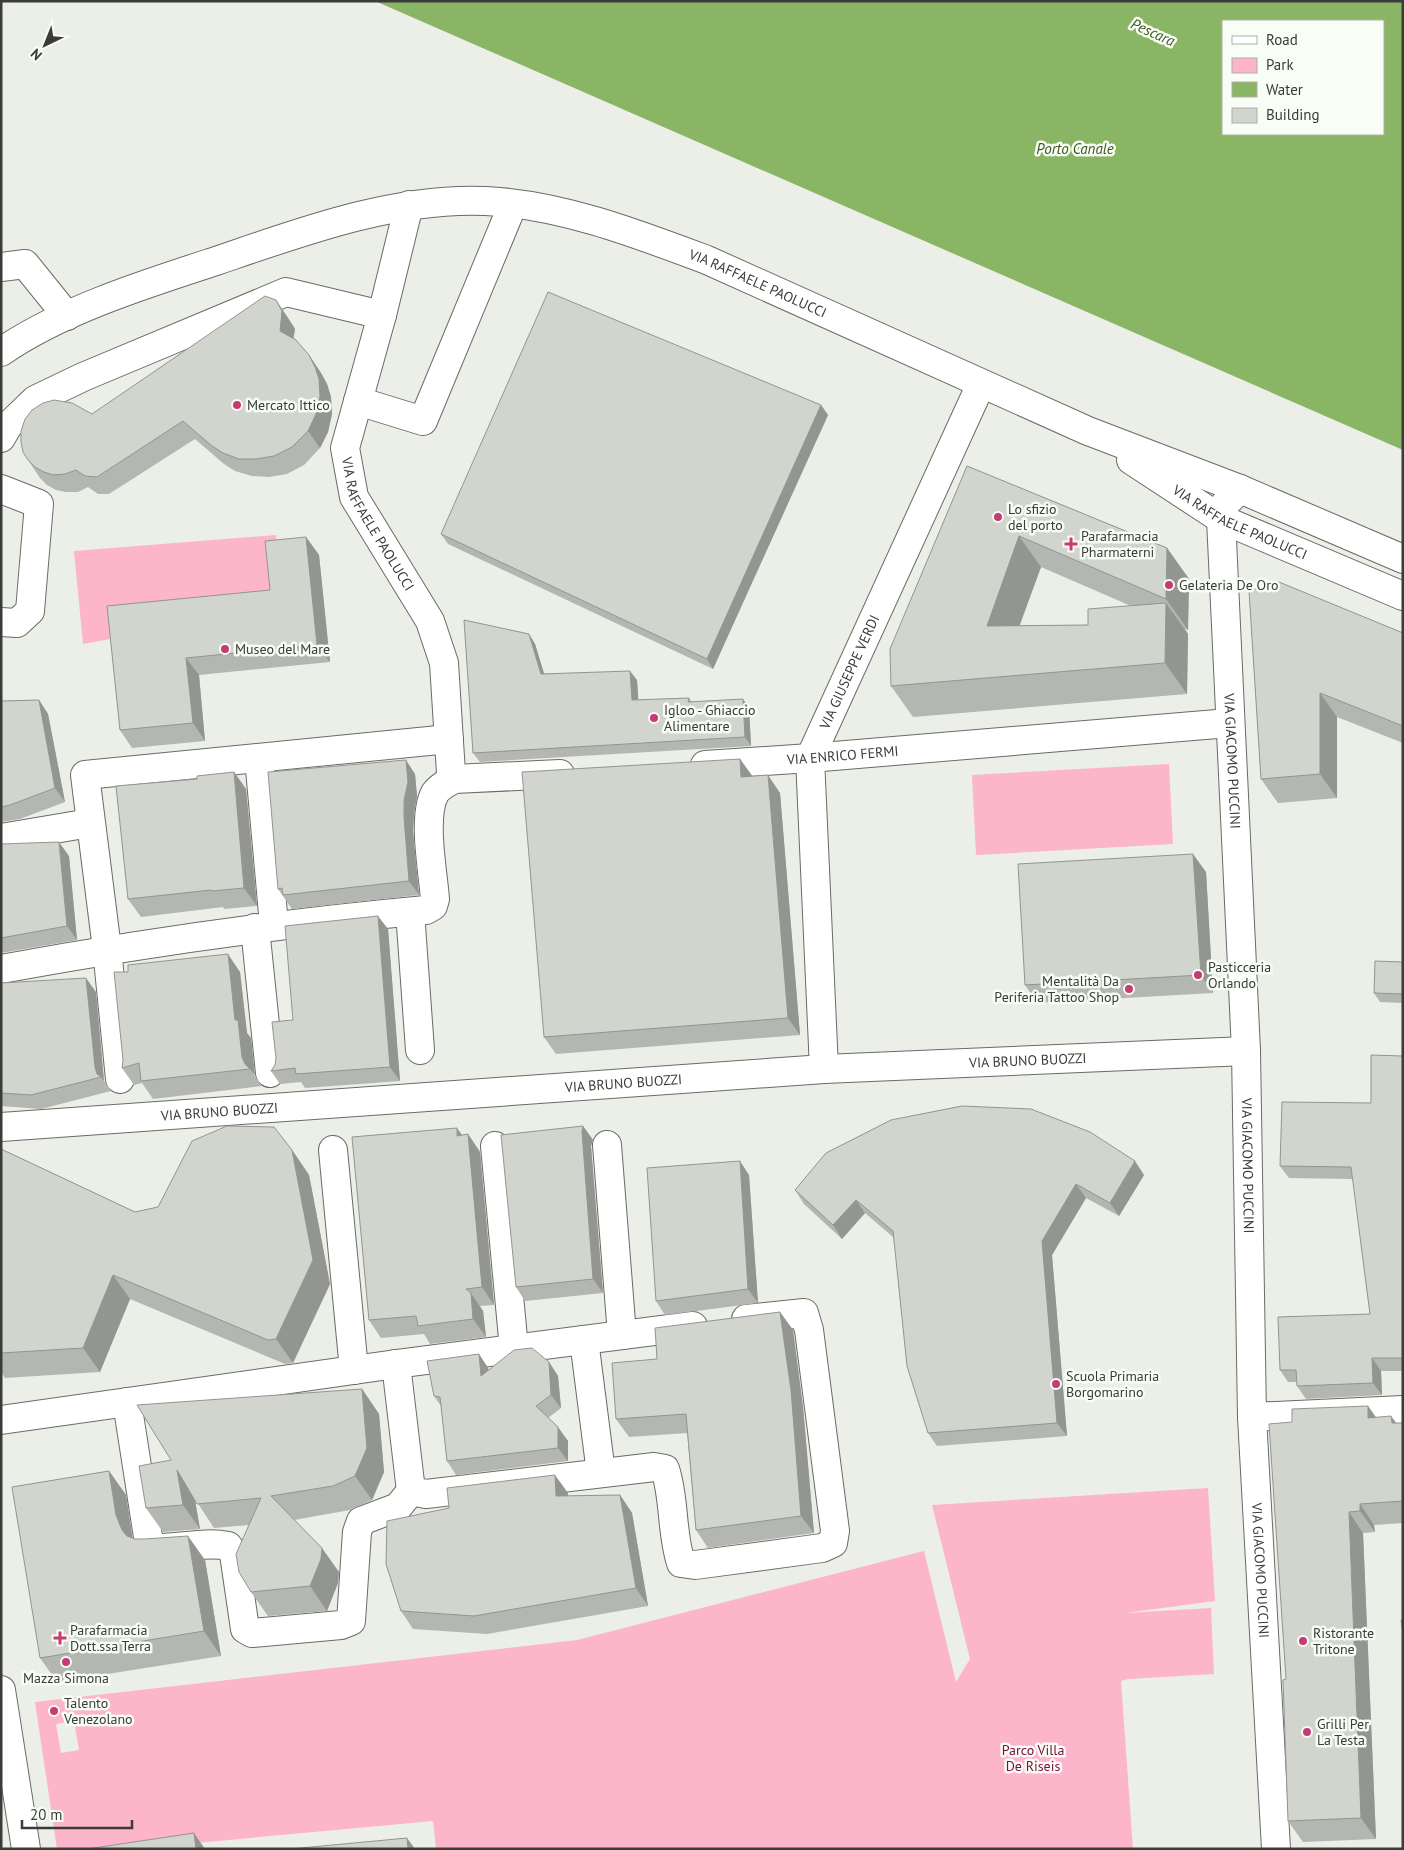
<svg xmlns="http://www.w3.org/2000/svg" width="1404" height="1850" viewBox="0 0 1404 1850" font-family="'PT Sans',sans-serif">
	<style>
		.green { fill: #fdb5cb; fill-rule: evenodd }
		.water { fill: #8ab564; fill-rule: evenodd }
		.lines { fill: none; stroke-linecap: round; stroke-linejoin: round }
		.minor-casing { stroke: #686c65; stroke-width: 30 }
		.minor { stroke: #fff; stroke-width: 28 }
		.wall { fill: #b4b7b1; fill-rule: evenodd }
		.shaded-wall { fill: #929590 }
		.building { fill: #d1d5ce; stroke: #929590 }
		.poi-dot { fill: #c43b75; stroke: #f8fdf5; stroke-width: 2 }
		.labels { text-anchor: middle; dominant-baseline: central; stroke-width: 5; stroke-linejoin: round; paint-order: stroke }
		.street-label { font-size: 14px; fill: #3b3c39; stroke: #f8fdf5 }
		.poi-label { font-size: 14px; fill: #3b3c39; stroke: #f8fdf5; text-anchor: start }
		.park-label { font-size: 14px; fill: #7c0d43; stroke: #f8fdf5 }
		.water-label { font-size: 15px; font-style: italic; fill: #3b561f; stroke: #f8fdf5 }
	</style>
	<rect width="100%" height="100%" fill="#ebefe8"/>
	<path class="green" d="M276,535l6,73 -199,36 -9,-93z
		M1169,764l4,80 -197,11 -4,-80z
		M1208,1488l7,113 -90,12 86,-5 3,66 -86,5 -7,2 12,168h-697l-3,-28 -302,28h-74l-22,-147 542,-62 347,-89 32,131 14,-23 -38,-154zM74,1721l5,29 -18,3 -5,-29z"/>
	<path class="water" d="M375,1h1028v449zM1223,21h160v113h-160z"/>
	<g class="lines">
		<defs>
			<g id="minor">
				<path id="s1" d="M409,205l-27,110 -37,133 9,49 76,124 14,42 7,110 3,6"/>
				<path d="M1,267l24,-3 42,52"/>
				<path id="s2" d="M1,352c59,-41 144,-68 212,-90 85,-29 181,-65 272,-61 75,3 153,33 222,59l381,171 152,58 163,70"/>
				<path d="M358,401l65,20 90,-217"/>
				<path d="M1,438l7,-12 27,-26 48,-23 203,-85 96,23"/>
				<path id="s3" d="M1131,460l90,59 182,77"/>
				<path d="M1,489l38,15 -9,107 -13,12 -16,-1"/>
				<path id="s4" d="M1240,489l-15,15 -4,15 25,532 6,366 24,432"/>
				<path d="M259,758l15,167"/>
				<path id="s5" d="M705,765l105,-7 419,-35"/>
				<path d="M454,779l106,-5"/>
				<path d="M1,838l89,-15"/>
				<path d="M410,912l10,138"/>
				<path d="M255,928l15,145"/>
				<path d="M1,969c141,-26 282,-46 425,-59l7,-4 2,-7c-2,-27 -13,-82 0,-106 5,-7 12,-10 19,-14"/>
				<path id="s6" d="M824,1069l-14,-311 171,-374"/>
				<path d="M120,1079l-13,-130 -22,-174 364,-36"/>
				<path id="s7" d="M1,1127l823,-58 422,-18"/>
				<path d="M607,1145l15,190"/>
				<path d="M495,1146l19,203"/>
				<path d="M333,1150l21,220"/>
				<path d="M584,1340l17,133"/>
				<path d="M396,1364l15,127 15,3 228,-27 11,2c10,30 6,64 16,94l14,2 127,-17 11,-5 2,-12 -26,-201 -5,-17 -58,6"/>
				<path d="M127,1402l21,135 5,11c25,1 51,-7 75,-2l6,8 11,75 7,4 89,-8 10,-4 6,-89 4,-11 37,-14 13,-16"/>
				<path d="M1252,1417l151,-7"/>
				<path d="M1,1420l395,-56 297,-38"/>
				<path d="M1,1690l25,159"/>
			</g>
		</defs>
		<use href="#minor" class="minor-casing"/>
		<use href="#minor" class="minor"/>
	</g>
	<path class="wall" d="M276,300l12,18 7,11 -2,10 16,16 12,18 6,11 4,13 1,17 -4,18 -8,16 -16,17 -17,9 -18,3 -17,-1 -17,-5 -11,-7 -29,-25 -86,55h-11l-10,-7 -10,5h-12l-10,-2 -9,-5 -7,-7 -12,-18 64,-46z
		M821,405l7,10 -115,254 -265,-125 -7,-10z
		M967,466l200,82 22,31 -1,51 -3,-1 3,5 -1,60 -274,23 -22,-31zM1041,567l90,39 -43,19h-68z
		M306,537l13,18 11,107 -131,13 6,66 -73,7 -12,-18 -13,-124 163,-16z
		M1249,591l154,42v110l-66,-26v81l-59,5 -17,-24z
		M529,634l6,10 9,30 93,6 1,20 51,-2 3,4 57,6 2,38 -271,16 -7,-9z
		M39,700l9,14 17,88 -45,17 -19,3v-121z
		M740,759l12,17 28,17 20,242 -244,19 -12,-17z
		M234,772l12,17 11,117 -33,3 -1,-2 -82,10 -13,-18 69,-120z
		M415,774l2,22 -3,18 -1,17 6,64 -127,14 -14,-20z
		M1,844l68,12 8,84 -76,13z
		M1206,872l7,121 -176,10 -12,-18z
		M388,929l12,152 -95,7 -4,-6 -21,2 -9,-13 4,-6 18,-45z
		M1403,962v41l-23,-1 -6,-9z
		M128,972h112l7,61 4,5 3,37 8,11 -109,13 -11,-16 -8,2 -12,-17 1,-8z
		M1,983l95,9 8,89 7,10 -70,18 -40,-3z
		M1403,1056v315h-22l1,24 -76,4 -9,-13v-4h-9l-8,-12 90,-56 -17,-135 -64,-1 -9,-12 91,-63z
		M583,1126l10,14 -2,6 12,147 -78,8 -9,-14z
		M457,1128l5,7 6,-1 12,18 14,153 -14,1 3,5 3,26 -56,7 -6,-10 -43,4 -12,-18z
		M1,1149l134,63 23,-5 134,-57 17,25 21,109 -37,79 -8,1 -155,-65 -30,73 -95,6 -4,-6z
		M749,1175l9,128 -93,12 -9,-14z
		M1144,1175l-25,41 -33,-18 -34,57 15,181 -130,10 -9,-13 -35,-196 -28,-24 -23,26 -38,-35 -9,-14z
		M780,1312l13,18 10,77 11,126 -106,15 -12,-18 -9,-97 -58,4 -13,-18 41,-60z
		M479,1354l9,14 1,2 60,-8 9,14 3,32 -13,10 20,23v20l-112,14 -9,-14 -6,-55 -7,-10z
		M362,1389l17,25 5,58 -12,28 -22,10 -56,10 45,52 -1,11 -11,28 -59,5 -17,-24 -2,-67 -35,3 -19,-29 5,30 -37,3 -17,-24 25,-48z
		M1368,1406l8,11 20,6h7v100l-29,2 1,7 -12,1 13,306 -73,3 -15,-21 -2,-142z
		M109,1471l17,24 6,43 73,22 16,96 -164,26 -17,-24z
		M568,1493v3l52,-1 12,18 16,93 -161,28 -74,-5 -12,-18z"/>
	<path class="shaded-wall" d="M276,300l12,18 7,11 -3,19 -12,-17z
		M309,355l12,18 6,11 4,13 1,17 -4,18 -8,16 -12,-17z
		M821,405l7,10 -115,254 -6,-10z
		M1019,536l22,31 -33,89 -21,-30z
		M306,537l13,18 11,107 -13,-17z
		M1167,548l22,31 -1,51 -22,-31z
		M1166,603l22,31 -1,60 -22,-31z
		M529,634l6,10 12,39 -6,-9z
		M186,658l13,17 6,66 -12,-18z
		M630,671l7,9 2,29 -7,-9z
		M1320,693l17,24v81l-17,-24z
		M743,699l6,9 2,38 -6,-9z
		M39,700l9,14 17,88 -10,-14z
		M740,759l13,18h-12z
		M406,760l9,14 2,22 -3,18 -1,17 6,64 -10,-14 -5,-64z
		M234,772l12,17 11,117 -13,-18z
		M768,775l12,18 20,242 -12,-17z
		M59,842l10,14 8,84 -10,-14z
		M1193,854l13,18 7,121 -12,-18z
		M378,916l10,13 12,152 -10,-14z
		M228,954l12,18 7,61 4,5 4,37 -5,-6 -5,-5 -3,-7 -7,-37z
		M86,978l10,14 8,89 2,3 -5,-7 -4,-3 -2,-7z
		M583,1126l10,14 -2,6 12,147 -10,-14 -11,-147z
		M457,1128l11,17v-11l12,18 14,153 -12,-18z
		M292,1150l17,25 21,109 -37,79 -17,-24z
		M740,1161l9,14 9,128 -10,-14z
		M1135,1161l9,14 -25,41 -9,-13z
		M1076,1184l10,14 -34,57 15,181 -10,-13 -15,-182z
		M856,1200l9,13 -23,26 -9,-14z
		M113,1275l17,24 -30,73 -17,-24z
		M471,1293l12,18 3,26 -13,-18z
		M780,1312l13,18 10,77 11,126 -13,-17z
		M479,1354l9,14 2,21 -9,-13z
		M1372,1358l9,13 1,24 -9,-12z
		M549,1362l9,14 3,32 -10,-13z
		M362,1389l17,25 5,58 -12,28 -17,-24z
		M1368,1406l14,21 -14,-9z
		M1391,1416l12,16 -11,-9z
		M558,1427l10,14v20l-10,-13z
		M177,1470l17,25 6,34 -17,-24z
		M109,1471l17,24 7,45 6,14 -17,-24 -6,-15z
		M555,1475l13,18v20l-12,-17z
		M620,1495l12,18 16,93 -12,-18z
		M1360,1504l14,21 1,7 -15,-21z
		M1349,1512l14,21 13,306 -15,-21z
		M188,1536l17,24 16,96 -17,-25z
		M322,1548l17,24 -1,11 -11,28 -17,-25z
		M194,1833l11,16h-9z
		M407,1838l8,11h-7z"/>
	<path class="building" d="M548,292l273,113 -114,254 -266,-125z
		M265,296l11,4 6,11 -2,20 16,9 13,15 6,12 4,12 1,17 -4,18 -8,17 -16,16 -18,9 -18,3h-17l-16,-6 -11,-7 -29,-25 -86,56 -12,-1 -9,-6 -11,4 -12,1 -9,-3 -9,-5 -7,-7 -5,-8 -2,-10v-11l4,-12 7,-9 11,-7 11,-3 18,3 20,11z
		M967,466l200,82 -1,51 -147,-63 -32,90 101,-1v-16l78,-6 -1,60 -274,23 -1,-37z
		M306,537l11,108 -131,13 7,65 -73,7 -13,-124 163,-16 -5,-49z
		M1279,582l124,51v93l-83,-33v81l-59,5 -12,-188z
		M464,620l65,14 12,40 89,-3 2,29 57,-2 -1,4 55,-3 2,38 -272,16z
		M39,700l16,88 -45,17 -9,2v-106z
		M740,759l1,18 27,-2 20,243 -244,19 -22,-265z
		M406,760l2,22 -4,18v17l5,64 -126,14 -1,-7 -4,1 -10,-117z
		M234,772l10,116 -32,3 -1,-1 -83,9 -12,-113 81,-7v-3z
		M59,842l8,84 -66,12v-94z
		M1193,854l8,121 -176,10 -7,-121z
		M378,916l12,151 -94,7 -1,-6 -24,3 4,-6 1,-7 -4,-36 21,-2 -8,-94z
		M228,954l7,66h3l4,37 3,7 5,5 -109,12 -2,-18 -17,5 1,-8 -9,-88h14v-7z
		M1375,961l28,1v32l-29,-1z
		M86,978l9,89 2,7 4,3 -70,18 -30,-2v-110z
		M1371,1055l32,1v302h-31l1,25 -76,3 -1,-16h-16l-2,-53 92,-3 -19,-147 -71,-1 2,-64 89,1z
		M962,1106l69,3 59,23 45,29 -25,42 -34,-19 -34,57 15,182 -129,10 -21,-67 -14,-135 -37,-31 -23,25 -38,-35 31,-37 65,-33z
		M227,1126l47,1 18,23 21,110 -37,79 -8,1 -155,-65 -30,73 -82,5v-204l134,63 23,-5 34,-66z
		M583,1126l-1,6 11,147 -77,8 -15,-152z
		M457,1128v8l11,-2 14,153 -16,2 5,4 2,26 -55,7 -2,-10 -47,4 -17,-183z
		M740,1161l8,128 -92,12 -9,-133z
		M780,1312l11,78 10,126 -105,14 -10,-116 -70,5 -4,-56 45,-4 -2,-31z
		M532,1348l17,14 2,33 -15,11 22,21v21l-111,13 -7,-64 -6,-1 -7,-35 52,-7 2,22 33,-26z
		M362,1389l5,59 -12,28 -22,10 -62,10 51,52 -1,11 -11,27 -59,6 -12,-20 -3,-18 25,-56 -64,6 -20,-34 6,35 -37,3 -7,-42 32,-6 -34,-55z
		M1368,1406v12l23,-2 1,7h11v78l-43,3v7l-11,1 12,306 -73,3 -5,-141 3,-1 -17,-255 23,-2v-13z
		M109,1471l7,44 6,15 5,6 8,3h10l43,-3 16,95 -164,27 -28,-171z
		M555,1475l1,21 64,-1 16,93 -162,28 -73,-5 -15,-47 1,-43 62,-13 -2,-20z
		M1401,1620h2v14z
		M194,1833l2,16h-109z
		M407,1838l1,11h-118z"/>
	<g class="poi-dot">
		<circle cx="237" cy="405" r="5"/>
		<circle cx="998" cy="517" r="5"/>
		<path d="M1068.5 536.5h5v5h5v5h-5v5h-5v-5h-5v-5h5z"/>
		<circle cx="1169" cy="585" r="5"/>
		<circle cx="225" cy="649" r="5"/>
		<circle cx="654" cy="718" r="5"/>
		<circle cx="1198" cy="975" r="5"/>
		<circle cx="1129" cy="989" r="5"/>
		<circle cx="1056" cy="1384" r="5"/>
		<path d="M57.5 1630.5h5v5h5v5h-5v5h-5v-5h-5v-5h5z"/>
		<circle cx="1303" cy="1641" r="5"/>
		<circle cx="66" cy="1662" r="5"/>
		<circle cx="54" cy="1711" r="5"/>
		<circle cx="1307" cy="1732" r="5"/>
	</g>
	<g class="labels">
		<g class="street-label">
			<text stroke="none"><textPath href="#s2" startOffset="798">VIA RAFFAELE PAOLUCCI</textPath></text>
			<text stroke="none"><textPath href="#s3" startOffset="126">VIA RAFFAELE PAOLUCCI</textPath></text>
			<text stroke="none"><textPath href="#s1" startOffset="335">VIA RAFFAELE PAOLUCCI</textPath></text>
			<text stroke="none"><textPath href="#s6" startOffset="406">VIA GIUSEPPE VERDI</textPath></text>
			<text stroke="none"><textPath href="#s5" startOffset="138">VIA ENRICO FERMI</textPath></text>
			<text stroke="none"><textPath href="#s4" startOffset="279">VIA GIACOMO PUCCINI</textPath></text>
			<text stroke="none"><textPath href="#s7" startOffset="1029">VIA BRUNO BUOZZI</textPath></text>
			<text stroke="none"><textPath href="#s7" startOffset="624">VIA BRUNO BUOZZI</textPath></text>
			<text stroke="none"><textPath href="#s7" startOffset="219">VIA BRUNO BUOZZI</textPath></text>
			<text stroke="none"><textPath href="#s4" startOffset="684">VIA GIACOMO PUCCINI</textPath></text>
			<text stroke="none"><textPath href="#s4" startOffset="1089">VIA GIACOMO PUCCINI</textPath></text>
		</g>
		<g class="poi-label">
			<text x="247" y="405">Mercato Ittico</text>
			<text x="1008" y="509">Lo sfizio<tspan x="1008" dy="16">del porto</tspan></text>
			<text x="1081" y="536">Parafarmacia<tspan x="1081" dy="16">Pharmaterni</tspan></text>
			<text x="1179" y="585">Gelateria De Oro</text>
			<text x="235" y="649">Museo del Mare</text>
			<text x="664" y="710">Igloo - Ghiaccio<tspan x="664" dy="16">Alimentare</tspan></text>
			<text x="1208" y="967">Pasticceria<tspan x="1208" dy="16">Orlando</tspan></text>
			<text x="1119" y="981" text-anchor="end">Mentalità Da<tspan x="1119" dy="16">Periferia Tattoo Shop</tspan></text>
			<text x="1066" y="1376">Scuola Primaria<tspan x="1066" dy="16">Borgomarino</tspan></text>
			<text x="70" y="1630">Parafarmacia<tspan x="70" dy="16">Dott.ssa Terra</tspan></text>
			<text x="1313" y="1633">Ristorante<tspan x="1313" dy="16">Tritone</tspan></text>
			<text x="66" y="1678" text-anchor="middle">Mazza Simona</text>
			<text x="64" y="1703">Talento<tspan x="64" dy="16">Venezolano</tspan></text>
			<text x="1317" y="1724">Grilli Per<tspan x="1317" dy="16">La Testa</tspan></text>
		</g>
		<g class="park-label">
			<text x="1033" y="1750">Parco Villa<tspan x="1033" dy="16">De Riseis</tspan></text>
		</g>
		<g class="water-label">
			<text transform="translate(1153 32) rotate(24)">Pescara</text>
			<text x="1075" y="148">Porto Canale</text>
		</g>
	</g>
	<rect width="1404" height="1850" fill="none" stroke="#3b3c39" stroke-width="5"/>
	<rect x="1222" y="20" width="162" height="115" fill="#f8fdf5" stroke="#acb0aa"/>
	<rect x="1232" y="36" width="25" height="8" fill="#ffffff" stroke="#acb0aa"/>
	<text x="1266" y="45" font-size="15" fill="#3b3c39">Road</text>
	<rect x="1232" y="58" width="25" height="15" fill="#fdb5cb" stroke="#acb0aa"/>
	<text x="1266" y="70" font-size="15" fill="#3b3c39">Park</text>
	<rect x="1232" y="82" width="25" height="15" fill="#8ab564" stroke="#acb0aa"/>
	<text x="1266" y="95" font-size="15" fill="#3b3c39">Water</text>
	<rect x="1232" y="108" width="25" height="15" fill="#d1d5ce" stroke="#acb0aa"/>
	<text x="1266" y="120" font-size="15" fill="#3b3c39">Building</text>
	<g transform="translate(45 45) rotate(223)" stroke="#f8fdf5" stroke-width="4" paint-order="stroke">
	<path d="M0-4L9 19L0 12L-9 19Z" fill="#3b3c39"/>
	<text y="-8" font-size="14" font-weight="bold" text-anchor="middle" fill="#3b3c39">N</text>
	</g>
	<path d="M22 1820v8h110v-8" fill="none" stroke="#3b3c39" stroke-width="2.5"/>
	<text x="30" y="1820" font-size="15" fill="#3b3c39" stroke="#f8fdf5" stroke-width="4" paint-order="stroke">20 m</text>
</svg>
